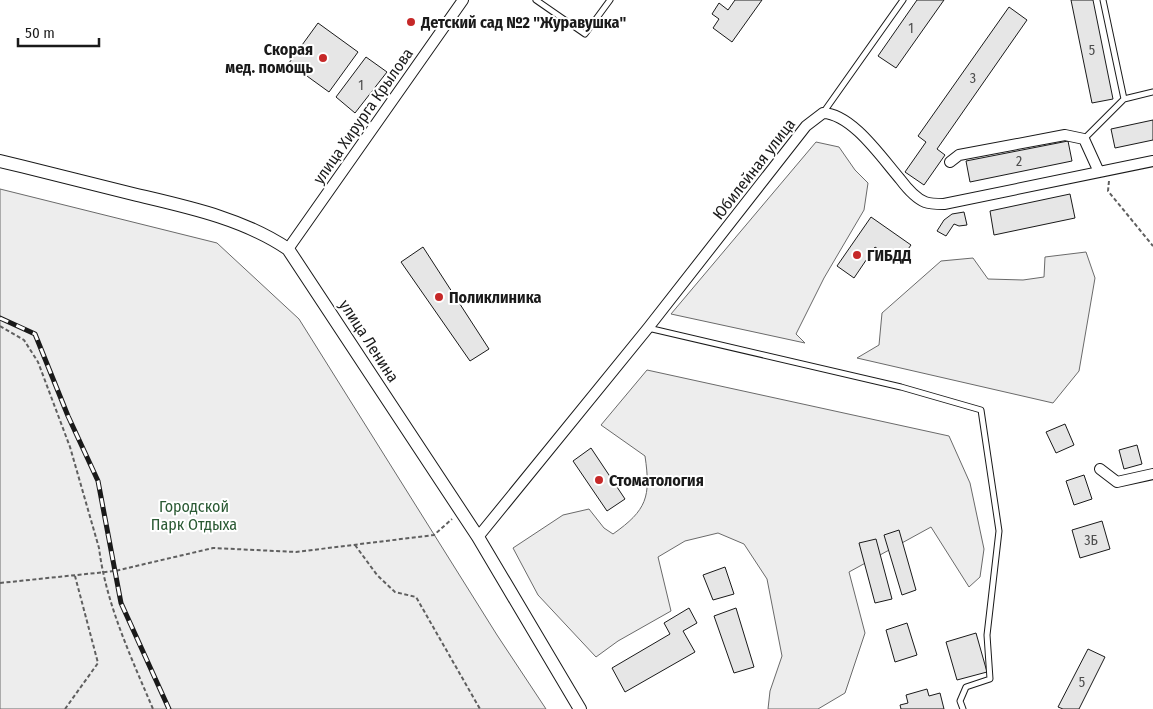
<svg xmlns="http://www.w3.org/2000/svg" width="1153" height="709" viewBox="0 0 1153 709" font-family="'Fira Sans Condensed',sans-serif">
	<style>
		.green { fill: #ededed; stroke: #6a6a6a }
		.building { fill: #e6e6e6; stroke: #1a1a1a }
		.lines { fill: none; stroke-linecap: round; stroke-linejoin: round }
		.service-casing { stroke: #1a1a1a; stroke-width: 7 }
		.minor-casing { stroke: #1a1a1a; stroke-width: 12 }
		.tertiary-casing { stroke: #1a1a1a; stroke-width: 14 }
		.path { stroke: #5f5f5f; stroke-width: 2; stroke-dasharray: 4 2.5; stroke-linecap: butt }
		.service { stroke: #fff; stroke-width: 5 }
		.minor { stroke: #fff; stroke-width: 10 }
		.tertiary { stroke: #fff; stroke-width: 12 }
		.rail-casing { stroke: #1a1a1a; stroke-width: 5 }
		.rail { stroke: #fff; stroke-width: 3; stroke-dasharray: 9; stroke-linecap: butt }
		.poi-dot { fill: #c62828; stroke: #fff; stroke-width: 2 }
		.labels { text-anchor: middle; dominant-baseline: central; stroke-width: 4; stroke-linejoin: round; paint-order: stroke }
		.number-label { font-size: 14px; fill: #4d4d4d }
		.poi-label { font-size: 16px; font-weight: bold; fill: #1a1a1a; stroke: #fff; text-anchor: start }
		.street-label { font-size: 16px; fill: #1a1a1a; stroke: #fff }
		.park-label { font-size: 16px; fill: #2b5a34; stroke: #fff }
	</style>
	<rect width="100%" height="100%" fill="#fff"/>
	<path class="green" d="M816,142l23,5 16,23 13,13 -4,27 -40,68 -28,56 9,9 -134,-29z
		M0,189l217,54 82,76 198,316 49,74h-546z
		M1086,252l9,26 -16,93 -26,32 -196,-45 22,-13 3,-32 59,-52 32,-3 15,21 35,1 21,-3 1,-20z
		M647,370l302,66 21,47 14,66 -4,28 -11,10 -38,-60 -82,45 16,61 -20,60 -27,16h-50l2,-18 12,-35 -15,-77 -23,-35 -26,-11 -33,8 -27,16 13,54 -53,30 -22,16 -58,-62 -25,-47 50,-33 26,-6 15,19 9,6c34,-24 38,-37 32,-78l-44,-31z"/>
	<path class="building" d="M735,0h27l-30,42 -19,-14 6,-9 -7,-5 7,-11 9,7z
		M917,0h27l-48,68 -18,-12z
		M1071,0h22l20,99 -21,4z
		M1009,7l18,13 -90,129 8,6 -21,30 -19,-13 21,-30 -8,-6z
		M318,23l40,29 -29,40 -40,-29z
		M366,57l21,15 -32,41 -19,-16z
		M1153,120v20l-38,8 -4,-19z
		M1068,141l4,20 -102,21 -4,-21z
		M1070,194l5,24 -81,17 -4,-24z
		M964,212l3,13 -8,1 -5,-2 -8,12 -9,-5 7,-11 8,-6z
		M871,217l40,28 -13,18 -23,-16 -21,31 -17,-12z
		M423,247l66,102 -19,12 -69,-99z
		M1065,424l9,21 -18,8 -10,-21z
		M1137,445l5,19 -18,5 -5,-19z
		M591,448l34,51 -18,12 -34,-50z
		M1084,475l8,24 -18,6 -8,-24z
		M1102,521l8,28 -30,9 -8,-28z
		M899,530l17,60 -14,5 -18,-60z
		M876,539l16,60 -17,4 -16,-60z
		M725,567l9,27 -21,6 -10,-25z
		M689,608l8,15 -14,8 12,21 -70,40 -13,-24 58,-34 -6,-11z
		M736,608l18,59 -20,6 -20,-57z
		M907,623l10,32 -22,7 -9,-32z
		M976,633l11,39 -30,8 -11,-38z
		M1088,649l17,8 -26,52h-16l-5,-2z
		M927,689l2,7 11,-3 4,16h-43l-1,-4 8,-2 -2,-8z"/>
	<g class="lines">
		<defs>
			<path id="service" d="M536,0l49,34 25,-34
				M1124,99l29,-7
				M823,113l80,-113
				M1084,139l40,-40 -21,-99
				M648,328l253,59 80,23 18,121 -12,104 3,44 -24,8 -6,14 3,8"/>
			<path id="minor" d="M950,162l9,-7 106,-20 19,4 15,33
				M288,249l175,-249
				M1100,469l17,13 36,-8
				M478,537l170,-209 158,-202 17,-13c29,1 58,44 77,66 6,8 15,19 25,23 5,2 14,2 19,2l209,-43"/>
			<path id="tertiary" d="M0,161c46,11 92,23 137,34 51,12 107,24 151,54l190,288 102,172"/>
		</defs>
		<use href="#service" class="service-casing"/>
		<use href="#minor" class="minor-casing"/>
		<use href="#tertiary" class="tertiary-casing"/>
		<path class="path" d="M1109,181l-1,10 45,55
			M0,326l24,14 14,22 32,85 29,101c7,56 32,109 54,161
			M355,545l22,30 18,17 21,5 64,112
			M0,583l115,-12 98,-23 83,4 138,-17 18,-16
			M65,709l33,-46 -23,-87"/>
		<use href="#service" class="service"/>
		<use href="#minor" class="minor"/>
		<use href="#tertiary" class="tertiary"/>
		<defs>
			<path id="rail" d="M0,318l35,16 33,82 30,65 23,122 48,106"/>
		</defs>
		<use href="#rail" class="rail-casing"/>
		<use href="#rail" class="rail"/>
	</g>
	<g class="poi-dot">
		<circle cx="411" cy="22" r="5"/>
		<circle cx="323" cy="58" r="5"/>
		<circle cx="857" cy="255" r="5"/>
		<circle cx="439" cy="297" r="5"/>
		<circle cx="599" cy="480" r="5"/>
	</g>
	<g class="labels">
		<g class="number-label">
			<text x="911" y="28">1</text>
			<text x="1092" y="50">5</text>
			<text x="973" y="78">3</text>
			<text x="361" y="85">1</text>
			<text x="1019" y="161">2</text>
			<text x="1091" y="540">3Б</text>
			<text x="1082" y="682">5</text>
		</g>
		<g class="poi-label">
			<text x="421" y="22">Детский сад №2 "Журавушка"</text>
			<text x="313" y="49" text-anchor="end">Скорая<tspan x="313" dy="18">мед. помощь</tspan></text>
			<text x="867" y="255">ГИБДД</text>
			<text x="449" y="297">Поликлиника</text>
			<text x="609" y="480">Стоматология</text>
		</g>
		<g class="street-label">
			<text transform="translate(363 116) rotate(-55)">улица Хирурга Крылова</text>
			<text transform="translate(754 169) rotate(-52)">Юбилейная улица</text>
			<text transform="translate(369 341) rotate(57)">улица Ленина</text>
		</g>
		<g class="park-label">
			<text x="194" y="506">Городской<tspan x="194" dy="18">Парк Отдыха</tspan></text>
		</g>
	</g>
	<path d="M18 38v8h81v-8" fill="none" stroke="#1a1a1a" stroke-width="2.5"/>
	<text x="25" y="38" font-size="15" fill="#1a1a1a" stroke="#ffffff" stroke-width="4" paint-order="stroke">50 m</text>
</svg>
